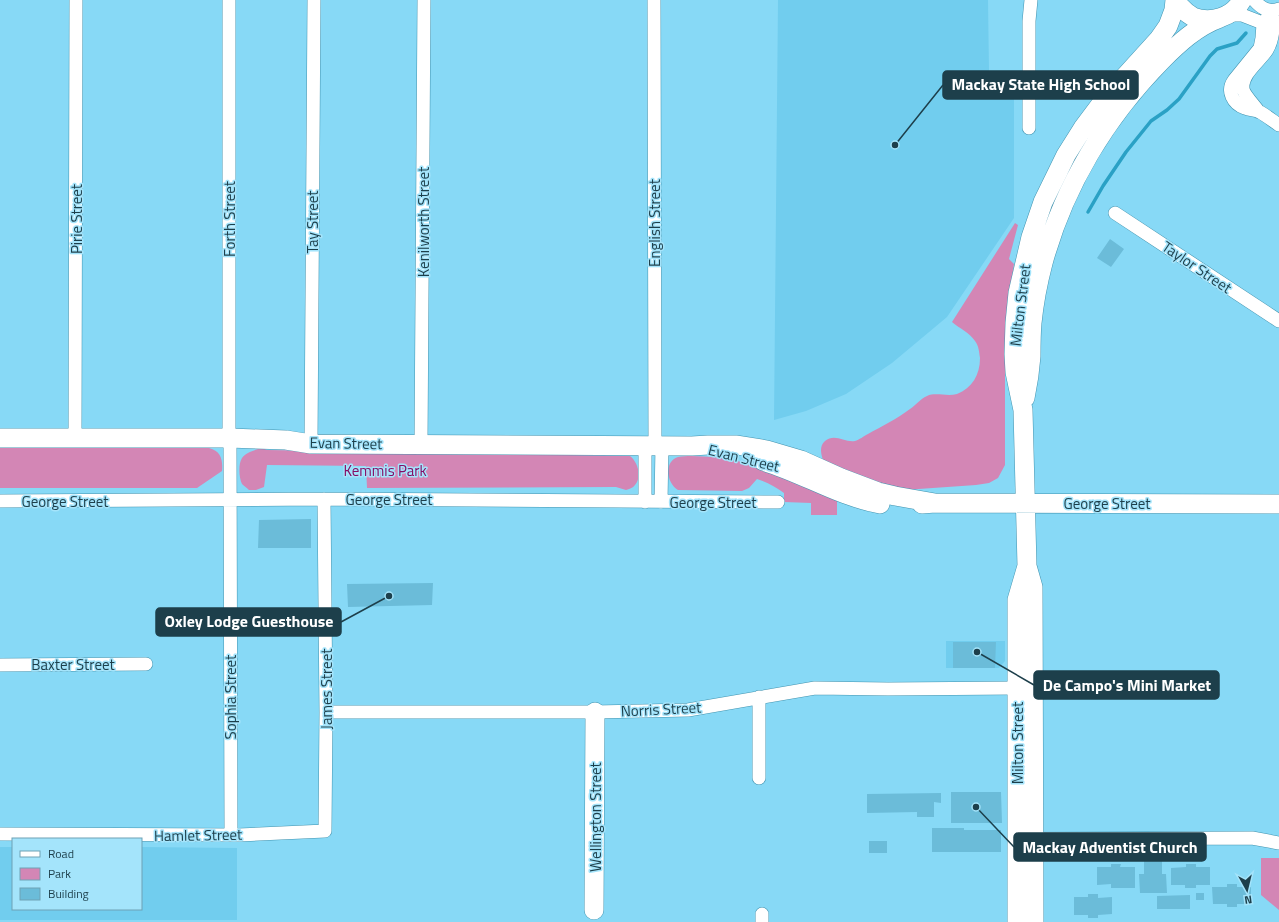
<svg xmlns="http://www.w3.org/2000/svg" width="1279" height="922" viewBox="0 0 1279 922" font-family="'Titillium Web',sans-serif">
	<style>
		.built { fill: #71cdee }
		.green { fill: #d386b5 }
		.lines { fill: none; stroke-linecap: round; stroke-linejoin: round }
		.stream { stroke: #2aa1c5; stroke-width: 3.5 }
		.building { fill: #6bbcd9 }
		.street-casing { stroke: #4193af; stroke-width: 14 }
		.secondary-casing { stroke: #4193af; stroke-width: 20 }
		.street { stroke: #fff; stroke-width: 13 }
		.secondary { stroke: #fff; stroke-width: 19 }
		.labels { text-anchor: middle; dominant-baseline: central; stroke-width: 3; stroke-linejoin: round; paint-order: stroke }
		.street-label { font-size: 15px; fill: #1d3f4b; stroke: #a4e4fb }
		.park-label { font-size: 15px; fill: #850d65; stroke: #a4e4fb }
		.leader { fill: none; stroke: #1d3f4b; stroke-width: 1.5 }
		.callout-dot { fill: #1d3f4b; stroke: #a4e4fb; stroke-width: 1.5 }
		.callout { fill: #1d3f4b; stroke: #1d3f4b; stroke-width: 1.5 }
		.callout-label { font-size: 16px; text-anchor: middle; font-weight: bold; fill: #fff }
	</style>
	<rect width="100%" height="100%" fill="#87d9f6"/>
	<path class="built" d="M778,0h210l1,72 25,1v145l-67,99 -55,46 -46,31 -40,17 -32,9z
		M946,641h59v20l-6,7h-53z
		M0,847h13v62h128v-62l96,1v72h-237z"/>
	<path class="green" d="M1015,223l3,2 -9,34 5,5 -8,55 -1,23v123l-7,13 -9,5 -13,2 -72,5 -20,-3 -61,-27c-2,-6 -4,-14 2,-19 10,-8 20,2 30,0 4,-1 9,-5 13,-7 14,-8 29,-15 42,-25 6,-4 10,-10 17,-13 9,-4 20,1 30,-2 15,-6 23,-19 23,-36 -1,-6 -1,-12 -5,-17 -5,-8 -16,-13 -23,-19z
		M0,448h209c12,3 14,12 13,23l-25,17h-197z
		M262,448l5,2 363,6c8,6 12,21 5,29 -2,3 -6,4 -9,5l-10,-3 -249,1 -1,-22 -99,-1 -3,22 -8,3h-7c-2,-2 -5,-4 -7,-6 -3,-6 -4,-20 0,-26 4,-6 13,-8 20,-10z
		M691,456l25,1 41,8 80,34v16h-26v-12l-27,-1v-9c-8,-6 -17,-11 -27,-14l-8,9 -7,3 -64,-1c-11,-6 -15,-28 0,-33 4,-1 9,-1 13,-1z
		M1261,858h18v52l-18,-15z"/>
	<g class="lines">
		<path class="stream" d="M1088,212l15,-26 23,-34 25,-31 16,-11 12,-11 31,-43 7,-7 20,-6 9,-10"/>
	</g>
	<path class="building" d="M1110,239l14,10 -13,18 -14,-9z
		M311,519v29h-53l1,-28z
		M433,583l-1,22 -84,2 -1,-23z
		M953,642h43l-1,26h-42z
		M951,792h50l1,31h-51z
		M941,793v10l-7,-1v15h-17v-5l-50,1v-19z
		M932,828h32v2h37v22h-69z
		M869,841h18v12h-18z
		M1144,861h18v13h4l1,19h-27l-1,-19h5z
		M1111,864h10l-1,3h15v21h-24v-4l-14,1v-18h14z
		M1186,864h10v3h14v18h-14v3h-11v-3h-14v-17l15,-1z
		M1227,884h10v3h14v17h-14v3h-10v-3h-14l-1,-17h15z
		M1196,893h8v7h-8z
		M1088,894h10v4l14,-1v17l-14,1v3h-10v-3h-14v-18h14z
		M1190,895v14h-33v-13z"/>
	<g class="lines">
		<defs>
			<path id="street" d="M654,0l1,446
				M1254,0c7,8 14,13 25,9
				M1272,11l-9,13 -1,14 -2,10 -26,32c-8,11 -1,24 11,28 5,2 10,2 15,4 7,4 13,9 19,13
				M1227,15h15l18,7 11,1
				M1259,112c-4,-6 -15,-17 -16,-23 -2,-15 17,-28 24,-39 7,-12 7,-26 5,-39
				M1029,128v-107l2,-21
				M1115,213l164,108
				M229,438v-438
				M230,438l1,397
				M75,439l1,-439
				M311,444l3,-444
				M421,445l3,-445
				M0,501l324,-2 454,3
				M645,502v-56
				M661,502l1,-56
				M0,665l146,-1
				M759,697v81
				M326,712h269l93,-2 127,-22 73,1 129,-1
				M0,834l239,1 86,-4 1,-119 -2,-213
				M1034,839l218,-1 27,5
				M762,922v-8"/>
			<path id="secondary" d="M1175,0c5,7 11,13 18,17 18,7 40,0 49,-17
				M1025,398c3,-14 5,-28 6,-42 0,-11 0,-22 1,-33 2,-20 6,-41 11,-60 21,-77 63,-146 118,-202 17,-17 36,-35 59,-43
				M0,438h229l57,2 25,4 381,2 16,-1h29l30,5 34,10 40,18 37,14 17,4 40,7
				M763,461c40,12 75,35 117,43
				M922,504l13,-1 344,1
				M594,910l1,-198
				M1017,922v-322l10,-34
				M1034,922l-1,-335 -6,-21 -4,-156 -8,-38 -1,-18 1,-31 3,-30 13,-56 12,-35 23,-47 17,-27 18,-24 19,-22 39,-43 9,-13 6,-16 1,-10"/>
		</defs>
		<use href="#street" class="street-casing"/>
		<use href="#secondary" class="secondary-casing"/>
		<use href="#street" class="street"/>
		<use href="#secondary" class="secondary"/>
	</g>
	<g class="labels">
		<g class="street-label">
			<text transform="translate(76 219) rotate(-90)">Pirie Street</text>
			<text transform="translate(229 219) rotate(-90)">Forth Street</text>
			<text transform="translate(312 222) rotate(-90)">Tay Street</text>
			<text transform="translate(423 222) rotate(-90)">Kenilworth Street</text>
			<text transform="translate(654 223) rotate(-90)">English Street</text>
			<text transform="translate(1197 267) rotate(34)">Taylor Street</text>
			<text transform="translate(1020 305) rotate(-83)">Milton Street</text>
			<text transform="translate(346 443) rotate(1)">Evan Street</text>
			<text transform="translate(744 458) rotate(14)">Evan Street</text>
			<text x="389" y="499">George Street</text>
			<text x="65" y="501">George Street</text>
			<text x="713" y="502">George Street</text>
			<text x="1107" y="503">George Street</text>
			<text x="73" y="664">Baxter Street</text>
			<text transform="translate(326 689) rotate(-90)">James Street</text>
			<text transform="translate(230 697) rotate(-90)">Sophia Street</text>
			<text transform="translate(661 709) rotate(-3)">Norris Street</text>
			<text transform="translate(1017 743) rotate(-90)">Milton Street</text>
			<text transform="translate(595 817) rotate(-90)">Wellington Street</text>
			<text transform="translate(198 835) rotate(-1)">Hamlet Street</text>
		</g>
		<g class="park-label">
			<text x="385" y="470">Kemmis Park</text>
		</g>
	</g>
	<path class="leader" d="M895 145L943 85M389 596L341 622M977 652L1034 685M976 807L1014 847"/>
	<g class="callout-dot">
		<circle cx="895" cy="145" r="4"/>
		<circle cx="389" cy="596" r="4"/>
		<circle cx="977" cy="652" r="4"/>
		<circle cx="976" cy="807" r="4"/>
	</g>
	<g class="callout">
		<rect x="943" y="71" width="195" height="28" rx="4"/>
		<rect x="156" y="608" width="185" height="28" rx="4"/>
		<rect x="1034" y="671" width="185" height="28" rx="4"/>
		<rect x="1014" y="833" width="192" height="28" rx="4"/>
	</g>
	<g class="callout-label">
		<text x="1041" y="90">Mackay State High School</text>
		<text x="249" y="627">Oxley Lodge Guesthouse</text>
		<text x="1127" y="691">De Campo's Mini Market</text>
		<text x="1110" y="853">Mackay Adventist Church</text>
	</g>
	<rect x="12" y="838" width="130" height="72" fill="#a4e4fb" stroke="#6ea2b5"/>
	<rect x="20" y="851" width="20" height="6" fill="#ffffff" stroke="#6ea2b5"/>
	<text x="48" y="858" font-size="12" fill="#1d3f4b">Road</text>
	<rect x="20" y="868" width="20" height="12" fill="#d386b5" stroke="#6ea2b5"/>
	<text x="48" y="878" font-size="12" fill="#1d3f4b">Park</text>
	<rect x="20" y="888" width="20" height="12" fill="#6bbcd9" stroke="#6ea2b5"/>
	<text x="48" y="898" font-size="12" fill="#1d3f4b">Building</text>
	<g transform="translate(1247 890) rotate(172)" stroke="#a4e4fb" stroke-width="3" paint-order="stroke">
	<path d="M0-3L7 15L0 10L-7 15Z" fill="#1d3f4b"/>
	<text y="-6" font-size="11" font-weight="bold" text-anchor="middle" fill="#1d3f4b">N</text>
	</g>
</svg>
